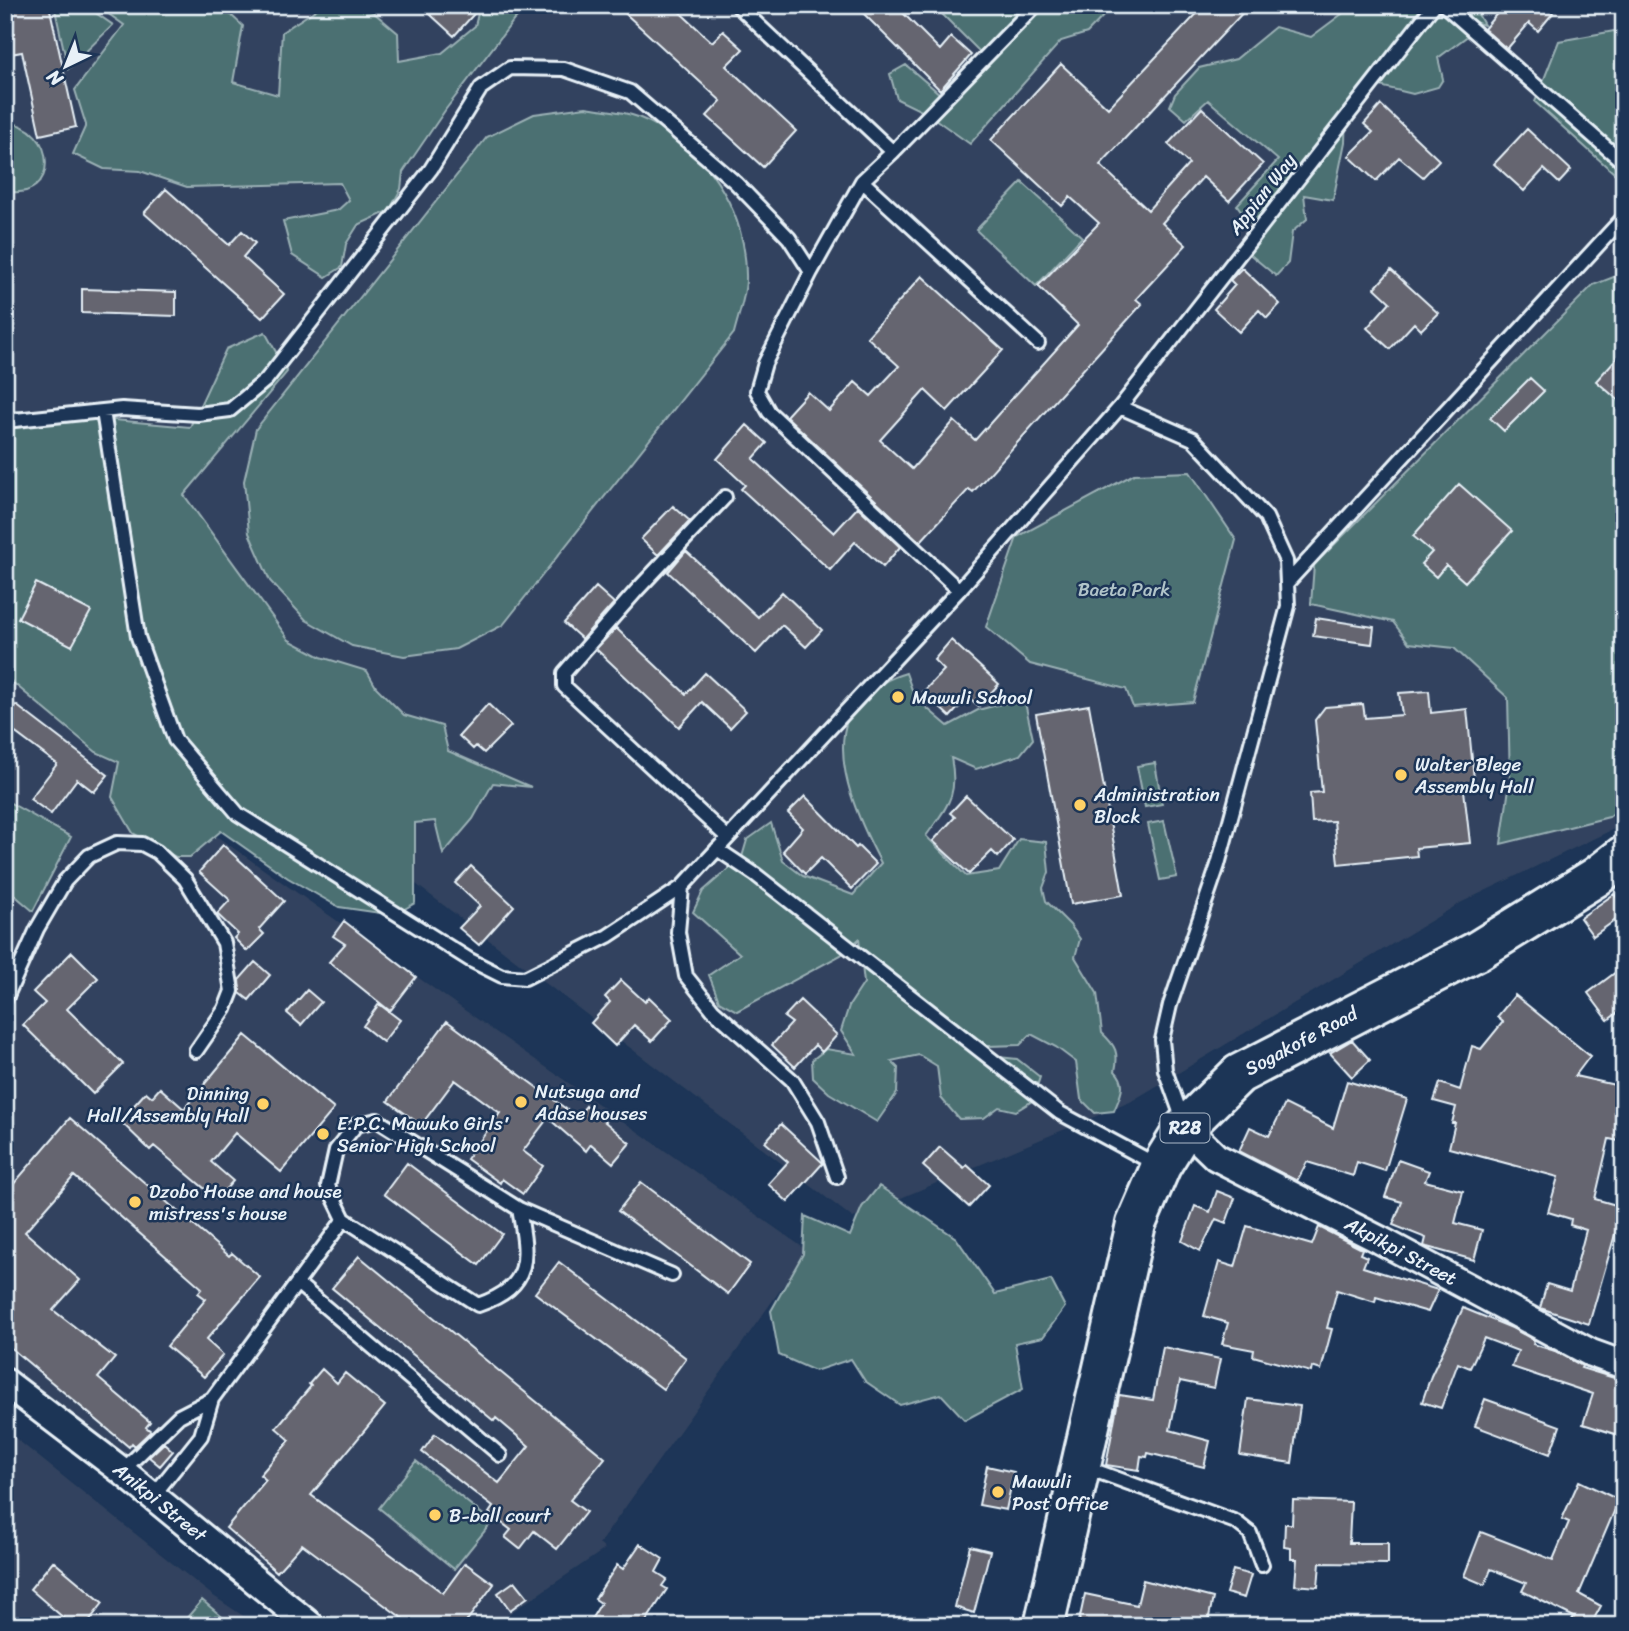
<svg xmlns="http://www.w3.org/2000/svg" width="1629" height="1631" viewBox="0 0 1629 1631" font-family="Sriracha,sans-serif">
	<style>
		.built { fill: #33435e }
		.green { fill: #4c7072; stroke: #9ab0b5; stroke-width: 2 }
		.building { fill: #65656f; stroke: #e8f1f8; stroke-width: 2 }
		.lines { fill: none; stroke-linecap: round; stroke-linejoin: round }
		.service-casing { stroke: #e8f1f8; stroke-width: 18 }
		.minor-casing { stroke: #e8f1f8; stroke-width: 32 }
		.primary-casing { stroke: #e8f1f8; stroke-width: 44 }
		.service { stroke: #1d3557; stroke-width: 12 }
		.minor { stroke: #1d3557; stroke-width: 26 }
		.primary { stroke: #1d3557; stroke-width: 38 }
		.poi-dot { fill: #ffd166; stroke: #1d3557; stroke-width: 2.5 }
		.labels { text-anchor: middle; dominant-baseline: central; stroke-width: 5; stroke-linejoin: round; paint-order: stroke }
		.shield { fill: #1d3557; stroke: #abb9c8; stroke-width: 2 }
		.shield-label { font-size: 18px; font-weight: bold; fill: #e8f1f8 }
		.street-label { font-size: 19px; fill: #e8f1f8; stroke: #1d3557 }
		.park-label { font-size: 19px; fill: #b1c4c9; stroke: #1d3557 }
		.poi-label { font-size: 19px; fill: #e8f1f8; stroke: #1d3557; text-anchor: start }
	</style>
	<rect width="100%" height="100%" fill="#1d3557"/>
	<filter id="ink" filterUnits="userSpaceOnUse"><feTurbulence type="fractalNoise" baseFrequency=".0143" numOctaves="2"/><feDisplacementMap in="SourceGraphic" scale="14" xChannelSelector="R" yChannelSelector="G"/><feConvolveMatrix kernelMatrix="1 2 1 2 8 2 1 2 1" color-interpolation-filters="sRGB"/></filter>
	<g filter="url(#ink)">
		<path class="built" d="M5,5h1619v819l-162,78 -332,200 -277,116 -848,-648z
			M5,661l177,151 626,439 -209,293 6,5 -114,77h-155l-331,-254z
			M5,1430l207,165 46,31h-253z"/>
		<path class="green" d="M54,5h30l29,20 -45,44z
			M96,5h124l23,21 -10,56 45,13 4,-63 41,-27h28l22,7 25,21 1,28 43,-8 33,-27 5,-21h49l-15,15 -68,89 -43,63 -2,17 -12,22 -31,14 -12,19 -4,23 -16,10 -34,-22 -9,-34 55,-11 11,-10 -9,-17 -153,4 -47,-16 -36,-2 -31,-15 13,-29 -11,-35 49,-65z
			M933,5h181l-27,28 -26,8 -91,103 -42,-30 -31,-15 -7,-25 16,-9 34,29 40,-42z
			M1354,5h130l-6,9 6,11 -13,-4 -2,14 -31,23 5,21 -5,8 -25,7 -33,-8 -34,27 -1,29 -12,58 -29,-5 3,24 -15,13 -4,31 -12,13 -29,-24 -10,12 -8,-9 24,-28 -16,-22 41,-45 -70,-60 -22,20 -16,-14 5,-12 24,-26 37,-9 39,-32 36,10z
			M1614,31l10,7v144l-89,-80 24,-61z
			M586,107c16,3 37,4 52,10 66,26 110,93 108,164 -1,17 -8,36 -12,52l-231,292 -47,24 -52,7 -52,-10 -46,-26 -36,-39 -21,-48 -5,-52 12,-52 231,-292 47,-23z
			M5,122c54,4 55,81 0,69z
			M1022,182l60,55 -46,49 -60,-56z
			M1624,273v531l-15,13 -108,27 9,-63 -2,-83 -54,-50 -45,-5 -16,-21 -82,-18 3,-39 279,-280z
			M265,332l22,40 -103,123 105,145 32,17 46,14 9,16 28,28 38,11 6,25 83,36 -38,-4 -20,36 -30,35 -8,-33 -20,2v80l-21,12 -55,-8 -51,-29 -67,-47 -31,26h-14l-43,-24 -21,-36 7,-35 -23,-10 -91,-76v-266l185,17 36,-78z
			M1190,472l46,68 -43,162 -60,5 -7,-18 -96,-25 -44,-37 31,-90 117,-63z
			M906,673l9,25 33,28 30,-16 46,-12 9,41 -13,16 -44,14 -25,-11c8,39 -4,48 -25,78l40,40 33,-5 20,-32 27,3 3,30 -6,16 3,13 24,24 10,14 -5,18 22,36 5,40c14,13 17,20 13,38 13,13 5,25 -1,40l-19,2 -14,-14 -5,-37 -20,-15 -25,-13 -11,11 -32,1 1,10 28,3 23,18 -8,24 -16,10 -17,-4 -15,11 -25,1 -18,-21 -4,-32 -18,-11 -28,6 7,7 -1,25 -20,29 -48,-29 -16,-15 -1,-18 14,-11 30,5 -15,-23 8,-25 15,-23 -5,-44 -18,16 -104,56 -18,-10 -10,-26 31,-21 -47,-42 10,-21 39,-34 5,-17 24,-17 12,38 20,15 50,19 28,-32c-20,-38 -50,-100 -33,-145 3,-7 13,-14 18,-20 15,-15 20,-19 40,-25z
			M1155,763l7,41 -17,3 -8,-41z
			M5,800l66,37 -38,74 -28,-24z
			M1164,821l13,56 -17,3 -12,-56z
			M879,1186l77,52 39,56 56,-14 14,27 -22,30 -28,6 8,46 -58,31 -24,-26 -41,11 -35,-24 -14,-22 -36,12 -36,-16 -8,-44 32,-57 2,-38 45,20 12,-29z
			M416,1461l76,61 -38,47 -75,-61z
			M202,1600l31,26h-53z"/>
		<path class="building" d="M5,5h44l27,122 -36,8 -18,-83 -17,3z
			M420,5h62l-28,31z
			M616,5h56l40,37 11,-11 20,18 -17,17 70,65 -33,36 -56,-51 14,-15z
			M855,5h40l45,45 11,-13 20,18 -31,35z
			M1205,5h45l-150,160 48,45 41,-46 -21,-20 34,-36 61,56 -34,37 -26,-24 -41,46 24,22 -50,54 6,5 -169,188 -4,-3 -49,53 -134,-126 22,-24 21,19 26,-29 16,14 28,-30 -32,-29 55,-61 81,74 -56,61 -22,-21 -45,50 32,29 42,-48 21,19 103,-115 -40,-39 61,-63 -29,-26 -8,9 -71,-66 70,-76 47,44z
			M1504,5h40l9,8 -15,18 -9,-8 -22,26 -23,-20z
			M1381,105l58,55 -16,17 -24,-20 -23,24 -27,-25 24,-24 -9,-8z
			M1527,129l44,41 -12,13 -15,-14 -20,22 -30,-27z
			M166,189l63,56 13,-14 13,12 -12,14 41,37 -22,24 -118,-105z
			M1242,268l38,36 -13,14 -8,-8 -20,22 -25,-23 21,-24 -5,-5z
			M1391,270l47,43 -17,17 -7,-7 -24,26 -23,-21 23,-26 -15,-14z
			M82,289l94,3v24l-94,-3z
			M1624,350v55l-28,-24z
			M1530,378l14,13 -40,40 -14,-13z
			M747,425l20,18 -14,16 81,74 24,-26 42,40 -17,20 -28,-25 -25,28 -89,-81 4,-4 -28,-26z
			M1459,484l53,47 -47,51 -19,-17 -10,12 -15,-13 11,-12 -19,-16z
			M673,506l17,15 -32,34 -17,-16z
			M686,551l72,66 24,-25 40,38 -16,17 -24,-22 -26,28 -88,-81z
			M36,583l55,28 -19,35 -54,-28z
			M596,587l18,16 -32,36 -18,-16z
			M1316,618l58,9 -2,17 -59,-8z
			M616,628l70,66 19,-21 41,38 -16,17 -28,-26 -23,25 -83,-78z
			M951,640l48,44 -20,22 -11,-9 -18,20 -27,-25 21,-22 -10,-10z
			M1429,691l2,22 36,-4 8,80 -11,1 6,53 -54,5 1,8 -79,8 -4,-43 -22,1 -2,-29 12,-1 -7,-72 10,-13 38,-3 2,14 37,-3 -3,-22z
			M488,704l23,22 -27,27 -8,-7 -3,3 -14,-13z
			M16,705l92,70 -14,17 -17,-13 -26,35 -21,-15 27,-35 -48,-36 3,-4 -6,-6z
			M1089,705l34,190 -52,9 -35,-190z
			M805,796l51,52 2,-2 18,18 -24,25 -31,-31 -16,16 -22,-23 20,-23 -15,-15z
			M966,796l47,44 -15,17 -6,-6 -23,23 -36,-33 22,-24 -5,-4z
			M223,845l61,56 -25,28 5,5 -17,17 -13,-13 4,-4 -21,-20 13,-14 -31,-28z
			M471,866l43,40 -35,39 -20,-17 21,-22 -25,-23z
			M1614,894l10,12v8l-31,22 -13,-18z
			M344,921l72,56 -26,34 -61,-49 16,-18 -12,-8z
			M72,952l26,26 -31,31 56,55 -30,30 -70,-69 22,-22 -12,-11z
			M255,962l15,13 -21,25 -9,-7 -1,-13z
			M1624,966v42l-16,12 -20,-27z
			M621,980l24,22 4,-5 23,22 -20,22 -18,-16 -19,21 -24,-23 19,-21 -5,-5z
			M307,990l14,12 -20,23 -14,-12z
			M1515,995l75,61 -15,20 49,11v55l-15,-3 -14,60 28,8 -34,117 -49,-16 7,-24 23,7 16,-61 -16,-5 1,-6 -23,-7 10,-35 -109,-29 6,-25h-3l4,-16 -22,-6 6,-18 20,7 12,-44 9,3 22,-27 -6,-5z
			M800,1000l37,35 -15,17 -7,-7 -20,22 -23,-22 20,-22 -8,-6z
			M379,1004l21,16 -17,22 -20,-16z
			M447,1021l130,96 9,-11 44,37 -17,20 -22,-19 -5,7 -38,-33 -25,33 20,15 -20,28 -21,-15 -2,4 -33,-24 33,-46 -45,-33 -34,45 -33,-24z
			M245,1035l89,74 -53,63 -46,-39 -24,29 22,19 -16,18 -63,-53 -4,4 -30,-29 26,-29 6,5 8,-9 24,21z
			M1352,1040l18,20 -18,17 -22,-24z
			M1347,1081l60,18 -22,72 -28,-9 -4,14 -46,-14 -10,19 -58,-30 11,-24 19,9 16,-32 48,24z
			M70,1118l159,138 3,-3 28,24 -54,63 17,15 -19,22 -37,-31 39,-47 -8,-6 4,-5 -128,-112 -49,56 55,48 -27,30 62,48 -17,20 52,44 -4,5 5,4 -16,15 -3,-3 -3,4 -124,-104v-149z
			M781,1124l42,39 -35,39 -20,-18 20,-22 -23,-20z
			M940,1147l24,21 3,-3 22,20 -20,22 -46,-41z
			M1398,1160l31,11 -4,10 38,10 -8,32 27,7 -8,30 -47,-13 -3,-1 2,-8 -33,-13 9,-23 -17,-5z
			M407,1163l95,71 -23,31 -95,-71z
			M641,1182l109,82 -22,30 -110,-83z
			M1217,1191l18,7 -9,25 -10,-4 -16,32 -18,-10 13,-35 15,6z
			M1247,1226l65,19 7,-18 43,22 -2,5 7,3 -4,10 75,23 -10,22 -52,-15 -1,5 -38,-12 -10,38 5,1 -11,41 -9,-3 -1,5 -58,-16 1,-6 -32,-6 6,-21 -24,-7 15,-54 16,5z
			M359,1256l246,202 -35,42 16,12 -29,37 -23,-18 -14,18 -15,-12 6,-7 -22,-17 4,-6 -71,-55 13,-18 64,49 30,-37 -33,-28 -2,3 -162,-133z
			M559,1262l127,96 -23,31 -128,-96z
			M1463,1308l49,20 22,12 -1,4 22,7 27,15 -1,2 43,13v56l-41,-13 10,-30 -81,-27 6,-16 -34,-13 -14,30 -12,-5 -17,45 -19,-6 9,-26z
			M1163,1347l57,12 -6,29 -34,-7 -10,49 40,11 -6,26 -56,-14 -1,4 -6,-1 -2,14 -33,-5 13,-70 34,5z
			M322,1369l15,14 8,-10 40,33 -74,89 132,98 22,-30 29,21 -31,42h-50l-111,-82 -25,28 -51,-44 40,-48 -6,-5 30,-35 -14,-12 35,-42 -2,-2z
			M1248,1399l52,7 -8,57 -52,-8z
			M1485,1399l75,27 -10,28 -75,-28z
			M164,1443l9,8 -13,15 -11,-9z
			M987,1466l27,6 -8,38 -27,-5z
			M1579,1481l40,19 -40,94 22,12 -11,20h-21l5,-9 -52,-26 4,-8 -35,-14 -6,16 -21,-9 17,-44 72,28 16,-38 -7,-3z
			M1293,1500l58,2 -2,41h39v21l-68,-1 -2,24 -23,-2 2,-26h-6v-11l-7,-1 1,-23h7z
			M640,1544l23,15 -7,13 11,7 -5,7 5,3 -24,37h-56l14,-23 -6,-4 22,-34 6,4z
			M970,1546l20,5 -16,62 -19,-6z
			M53,1561l50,42 -18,23h-12l-43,-37z
			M1233,1570l18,5 -7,23 -18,-5z
			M1143,1580l70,18 -6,28h-129l7,-32 52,11z
			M515,1581l13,16 -18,13 -12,-17z"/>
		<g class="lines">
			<defs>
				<path id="service" d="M737,5l156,147 -31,29 -51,91 -46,91 -8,28 12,21 190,178
					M1444,5l180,158
					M893,152l143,-147
					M862,181l176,162
					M1120,407l314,-402
					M103,411l35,226 37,103 63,74 232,146 32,16 23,2 83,-42 74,-49 277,-297 161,-183 73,32 73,78 20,44 2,45 -70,259 -48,140 -8,35 3,30 18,50
					M5,421l117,-12 76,5 32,-4 36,-30 165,-211 50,-81 29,-20 54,1 66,23 106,91 53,55 22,34
					M725,497l-88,93 -73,83v13l163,151
					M1287,583l337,-366
					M717,849l39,26 304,238 97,52
					M682,887l-4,45 8,44 27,34 79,70 26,42 19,55
					M5,1000l32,-71 28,-48 24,-25 28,-13 25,1 15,8 28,27 39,64 8,48 -7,18 -29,42
					M344,1219l-16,-33 8,-36 20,-25 21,-5 142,89
					M297,1283l203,172
					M1085,1467l151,55 14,11 12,32
					M122,1471l57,-55 33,-17
					M153,1496l48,-60 11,-37 132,-180 134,86c55,-19 50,-47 41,-96l153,66"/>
				<path id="minor" d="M1185,1127l31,30 164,83 211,113 33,12
					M5,1382l117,89 189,155"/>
				<path id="primary" d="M1044,1626l92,-402 25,-58 24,-39 54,-53 238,-123 119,-74 28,-22"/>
			</defs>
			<use href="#service" class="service-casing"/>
			<use href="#minor" class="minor-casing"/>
			<use href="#primary" class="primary-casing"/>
			<use href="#service" class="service"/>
			<use href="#minor" class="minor"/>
			<use href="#primary" class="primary"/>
		</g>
	</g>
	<g class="poi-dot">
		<circle cx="898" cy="697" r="7"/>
		<circle cx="1401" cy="775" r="7"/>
		<circle cx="1080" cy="805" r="7"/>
		<circle cx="521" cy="1102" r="7"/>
		<circle cx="263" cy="1104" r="7"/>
		<circle cx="323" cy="1134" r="7"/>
		<circle cx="135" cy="1202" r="7"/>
		<circle cx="998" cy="1492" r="7"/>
		<circle cx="435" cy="1515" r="7"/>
	</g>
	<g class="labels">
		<rect class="shield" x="1160.5" y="1113.5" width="49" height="29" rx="5"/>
		<g class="shield-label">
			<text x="1185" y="1128">R28</text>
		</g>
		<g class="street-label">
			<text transform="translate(1262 194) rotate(-52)">Appian Way</text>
			<text transform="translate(1301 1041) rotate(-28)">Sogakofe Road</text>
			<text transform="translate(1401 1251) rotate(28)">Akpikpi Street</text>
			<text transform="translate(160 1502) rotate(39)">Anikpi Street</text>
		</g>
		<g class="park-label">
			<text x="1124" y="589">Baeta Park</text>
		</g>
		<g class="poi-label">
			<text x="912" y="697">Mawuli School</text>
			<text x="1415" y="764">Walter Blege<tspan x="1415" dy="22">Assembly Hall</tspan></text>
			<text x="1094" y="794">Administration<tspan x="1094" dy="22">Block</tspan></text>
			<text x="535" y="1091">Nutsuga and<tspan x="535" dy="22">Adase houses</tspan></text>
			<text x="249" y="1093" text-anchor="end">Dinning<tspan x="249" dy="22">Hall/Assembly Hall</tspan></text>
			<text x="337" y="1123">E.P.C. Mawuko Girls'<tspan x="337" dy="22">Senior High School</tspan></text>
			<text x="149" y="1191">Dzobo House and house<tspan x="149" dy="22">mistress's house</tspan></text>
			<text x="1012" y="1481">Mawuli<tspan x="1012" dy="22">Post Office</tspan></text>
			<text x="449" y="1515">B-ball court</text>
		</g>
	</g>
	<rect width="1629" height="1631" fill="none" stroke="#1d3557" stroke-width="28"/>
	<rect x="14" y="14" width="1601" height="1603" fill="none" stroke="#e8f1f8" stroke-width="2.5" filter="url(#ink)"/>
	<g transform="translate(66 66) rotate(223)" stroke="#1d3557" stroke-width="5" paint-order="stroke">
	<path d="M0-5L12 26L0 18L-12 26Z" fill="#e8f1f8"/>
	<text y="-10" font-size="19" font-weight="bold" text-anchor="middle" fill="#e8f1f8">N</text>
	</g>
</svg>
